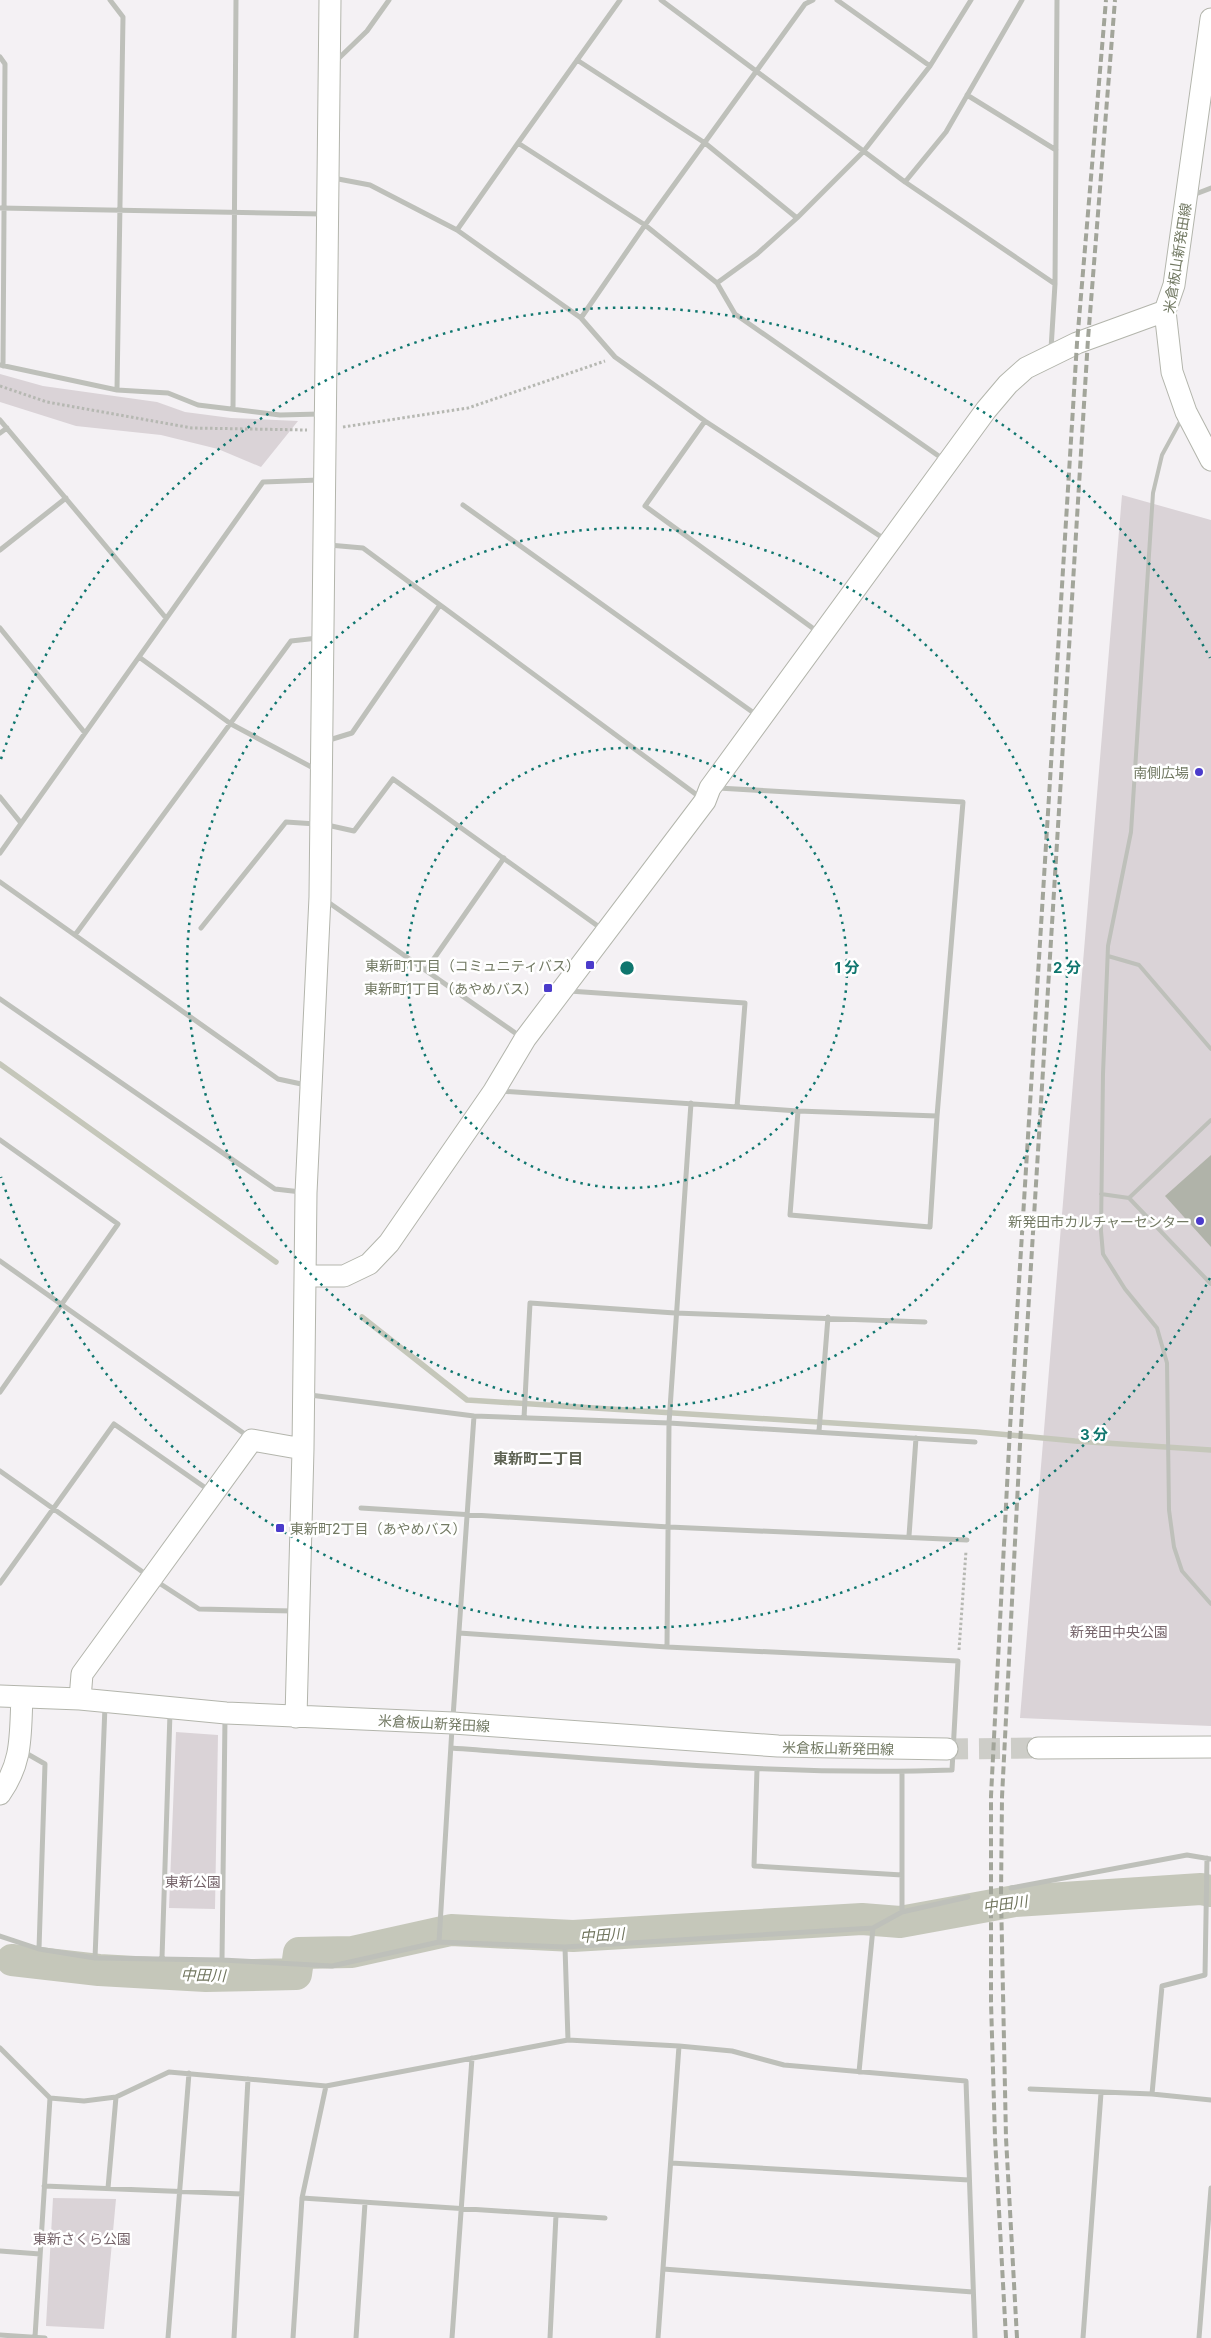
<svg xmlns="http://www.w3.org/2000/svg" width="1211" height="2338" viewBox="0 0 1211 2338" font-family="Inter,'Noto Sans JP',sans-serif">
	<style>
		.green { fill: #dad3d7 }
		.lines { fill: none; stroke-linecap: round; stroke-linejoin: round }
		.stream { stroke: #c5c7ba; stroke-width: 5.5 }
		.river { stroke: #c5c7ba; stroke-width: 32 }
		.building { fill: #b0b3a9 }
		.secondary-tunnel { stroke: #cdcdc8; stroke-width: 21; stroke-dasharray: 21 11; stroke-linecap: butt }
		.secondary-casing { stroke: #b3b5ac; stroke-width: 23 }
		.path { stroke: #b6b8b2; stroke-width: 3; stroke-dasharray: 2.5 2.5; stroke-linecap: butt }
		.lane { stroke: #bec0ba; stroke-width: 4 }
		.street { stroke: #bec0ba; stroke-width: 5 }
		.secondary { stroke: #fff; stroke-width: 21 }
		.rail { stroke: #a2a59a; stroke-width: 4; stroke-dasharray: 8 4; stroke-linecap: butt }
		.ring { fill: none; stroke: #0f766e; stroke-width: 2.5; stroke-dasharray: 2.5 5 }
		.poi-dot { fill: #4b3bcb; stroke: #fff; stroke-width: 2 }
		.labels { text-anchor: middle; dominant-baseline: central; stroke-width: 5; stroke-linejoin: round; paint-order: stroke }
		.street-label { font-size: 14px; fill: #727963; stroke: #fff }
		.poi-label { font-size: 14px; fill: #727963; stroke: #fff; text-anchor: end }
		.park-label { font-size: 14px; fill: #76656b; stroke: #fff }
		.neighbourhood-label { font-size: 15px; font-weight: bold; fill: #5f6454; stroke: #fff }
		.water-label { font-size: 15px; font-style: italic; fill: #71755e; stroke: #fff }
		.centre { fill: #0f766e; stroke: #fff; stroke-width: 2.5 }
		.ring-label { font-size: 15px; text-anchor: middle; font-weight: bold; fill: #0f766e; stroke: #fff; stroke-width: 5; stroke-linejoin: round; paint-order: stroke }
	</style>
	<rect width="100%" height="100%" fill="#f4f1f4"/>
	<path class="green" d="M0,374l43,12 114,16 28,10 46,6 67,3 -37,46 -43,-18 -57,-14 -85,-9 -76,-24z
		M1122,495l89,25v1206l-191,-8z
		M176,1732l42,3 -3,174 -46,-1z
		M53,2198l63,1 -12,130 -58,-3z"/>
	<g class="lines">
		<path class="stream" d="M0,1064l276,198
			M362,1317l105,83 510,32 98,9 136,9"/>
		<path class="river" d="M12,1960l87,10 107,6 90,-2 3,-21 53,-1 99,-22 122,6 289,-17 38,3 115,-21 186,-12 10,2"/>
	</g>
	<path class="building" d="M1211,1155v92l-46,-51z"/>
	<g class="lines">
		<path class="secondary-tunnel" d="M947,1749l91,-1"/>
		<defs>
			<path id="secondary" d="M1211,19l-37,266 -9,26 7,61 14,40 25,48
				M306,1276h38l25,-12 20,-21 105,-152 31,-52 180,-238 5,-13 276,-378 22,-26 18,-16 51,-25 88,-32
				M0,1696l80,3 146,14 227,10 325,23 169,3
				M80,1699l2,-25 170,-234 51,9
				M296,1717l7,-268 3,-256 14,-296 10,-897
				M1038,1748l173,-1
				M0,1794c23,-33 20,-58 22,-97"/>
		</defs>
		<use href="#secondary" class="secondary-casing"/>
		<path class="path" d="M0,386l47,16 145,26 115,2
			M343,427l125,-19 137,-47
			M959,1650l7,-99"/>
		<path class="lane" d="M1181,420l-19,35 -9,38 -22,339 -23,114 -5,128 -2,157 2,23 22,35 32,39 10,35 2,147 5,37 8,24 29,33
			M1108,956l31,9 72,84
			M1211,1120l-82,78 82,86
			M1101,1194l28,4"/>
		<path class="street" d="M110,0l13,17 -6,373
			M620,0l-102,143 127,82 72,58 40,-29 40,-36 66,-66 67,-86 41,-66
			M661,0l244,182 150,102
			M837,0l93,66
			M0,57l5,7 -2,302
			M337,60l30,-29 22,-31
			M577,60l128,83 92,75
			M967,95l89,55
			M333,178l37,7 87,45 124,88 34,39 90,64 181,119
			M905,182l41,-50 76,-132
			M1193,195l18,-7
			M0,208l322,6
			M457,230l61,-87
			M717,283l18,31 208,145
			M581,318l64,-93 160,-221 8,-4
			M1051,349l4,-65 2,-284
			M0,365l117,25 51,3 30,12 82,10 40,-1
			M233,409l3,-409
			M0,420l166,198
			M705,421l-60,85 173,126
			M0,433l7,-5
			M463,505l295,211
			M329,545l34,3 338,250
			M0,550l66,-52
			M0,628l85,105
			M139,657l92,67 86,46
			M326,741l26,-8 88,-128
			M718,788l245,14 -26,314 -7,111 -140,-12 8,-104
			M0,797l21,26
			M327,825l27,6 39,-52 209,150
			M0,853l263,-371 56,-2
			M0,882l278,197 28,6
			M325,900l196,137
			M201,928l85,-106 30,2
			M75,935l216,-294 27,-3
			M426,970l78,-112
			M569,991l176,12 -8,104
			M0,999l275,190 26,3
			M500,1091l298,20 139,5
			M0,1140l118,84 -118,168
			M0,1261l249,176
			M310,1395l164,21 195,7 306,19
			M524,1418l6,-115 145,10 250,9
			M819,1431l9,-114
			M0,1471l147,104
			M361,1508l308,19 298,13
			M909,1536l7,-98
			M156,1581l43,28 95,2
			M0,1583l114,-159 96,67
			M667,1647l2,-224 22,-320
			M453,1717l21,-301
			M451,1748c167,12 334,28 501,22l6,-109 -291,-14 -208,-14
			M24,1752l21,12 -6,185
			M757,1769l-3,97 148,9
			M902,1772v140
			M1011,1888l176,-33 24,4
			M0,1936l39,13 56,9 127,2 110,6 107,-24 126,5 308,-19 29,-16 66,-15
			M439,1942l13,-214
			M565,1947l3,93
			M95,1958l10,-252
			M162,1958l8,-245
			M222,1960l3,-242
			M0,2048l50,50 34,3 32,-4 53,-25 157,14 242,-46 111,6 53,5 52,14 182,16 9,257
			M859,2072l14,-144
			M1030,2089l122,5 59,6
			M1152,2094l10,-108 43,-11 2,-117
			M671,2163l298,17
			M44,2186l198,8
			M108,2188l8,-91
			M302,2198l303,20
			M0,2251l40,3
			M663,2269l310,23
			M0,2335l45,3
			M35,2337l15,-239
			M168,2338l21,-265
			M234,2338l14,-259
			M293,2338l9,-140 24,-112
			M356,2338l9,-135
			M452,2338l20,-280
			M550,2338l6,-123
			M658,2338l21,-292
			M1083,2338l18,-245
			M1199,2338l12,-150"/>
		<use href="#secondary" class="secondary"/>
		<path class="rail" d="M1006,2338l-11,-200 -4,-136v-206l19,-368 67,-1085 29,-343
			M1017,2338l-11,-200 -5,-242 1,-99 18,-353 68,-1105 27,-339"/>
	</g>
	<g class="ring">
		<circle cx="627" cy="968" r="220"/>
		<circle cx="627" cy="968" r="440"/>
		<path d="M1210 1278A660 660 0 0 1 1 1177M1 759A660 660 0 0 1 1210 658"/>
	</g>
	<g class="poi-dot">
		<circle cx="1199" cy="772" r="5"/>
		<rect x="585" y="960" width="10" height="10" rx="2.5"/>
		<rect x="543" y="983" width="10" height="10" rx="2.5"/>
		<circle cx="1200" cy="1221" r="5"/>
		<rect x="275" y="1523" width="10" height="10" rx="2.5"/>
	</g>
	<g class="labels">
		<g class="street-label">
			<text transform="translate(1177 258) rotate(-81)">米倉板山新発田線</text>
			<text transform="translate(434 1723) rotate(3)">米倉板山新発田線</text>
			<text transform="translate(838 1748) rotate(1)">米倉板山新発田線</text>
		</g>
		<g class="poi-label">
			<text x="1189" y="772">南側広場</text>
			<text x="580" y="965">東新町1丁目（コミュニティバス）</text>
			<text x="538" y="988">東新町1丁目（あやめバス）</text>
			<text x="1190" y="1221">新発田市カルチャーセンター</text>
			<text x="290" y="1528" text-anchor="start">東新町2丁目（あやめバス）</text>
		</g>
		<g class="park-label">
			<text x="1119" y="1631">新発田中央公園</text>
			<text x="193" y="1881">東新公園</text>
			<text x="82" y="2238">東新さくら公園</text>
		</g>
		<g class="neighbourhood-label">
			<text x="538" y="1458">東新町二丁目</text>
		</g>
		<g class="water-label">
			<text transform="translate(1005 1904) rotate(-8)">中田川</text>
			<text transform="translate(602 1935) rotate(-4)">中田川</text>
			<text transform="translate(203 1975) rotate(1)">中田川</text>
		</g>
	</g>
	<circle cx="627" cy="968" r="8" class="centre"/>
	<g class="ring-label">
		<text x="847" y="973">1 分</text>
		<text x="1067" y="973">2 分</text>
		<text x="1094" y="1440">3 分</text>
	</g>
</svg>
